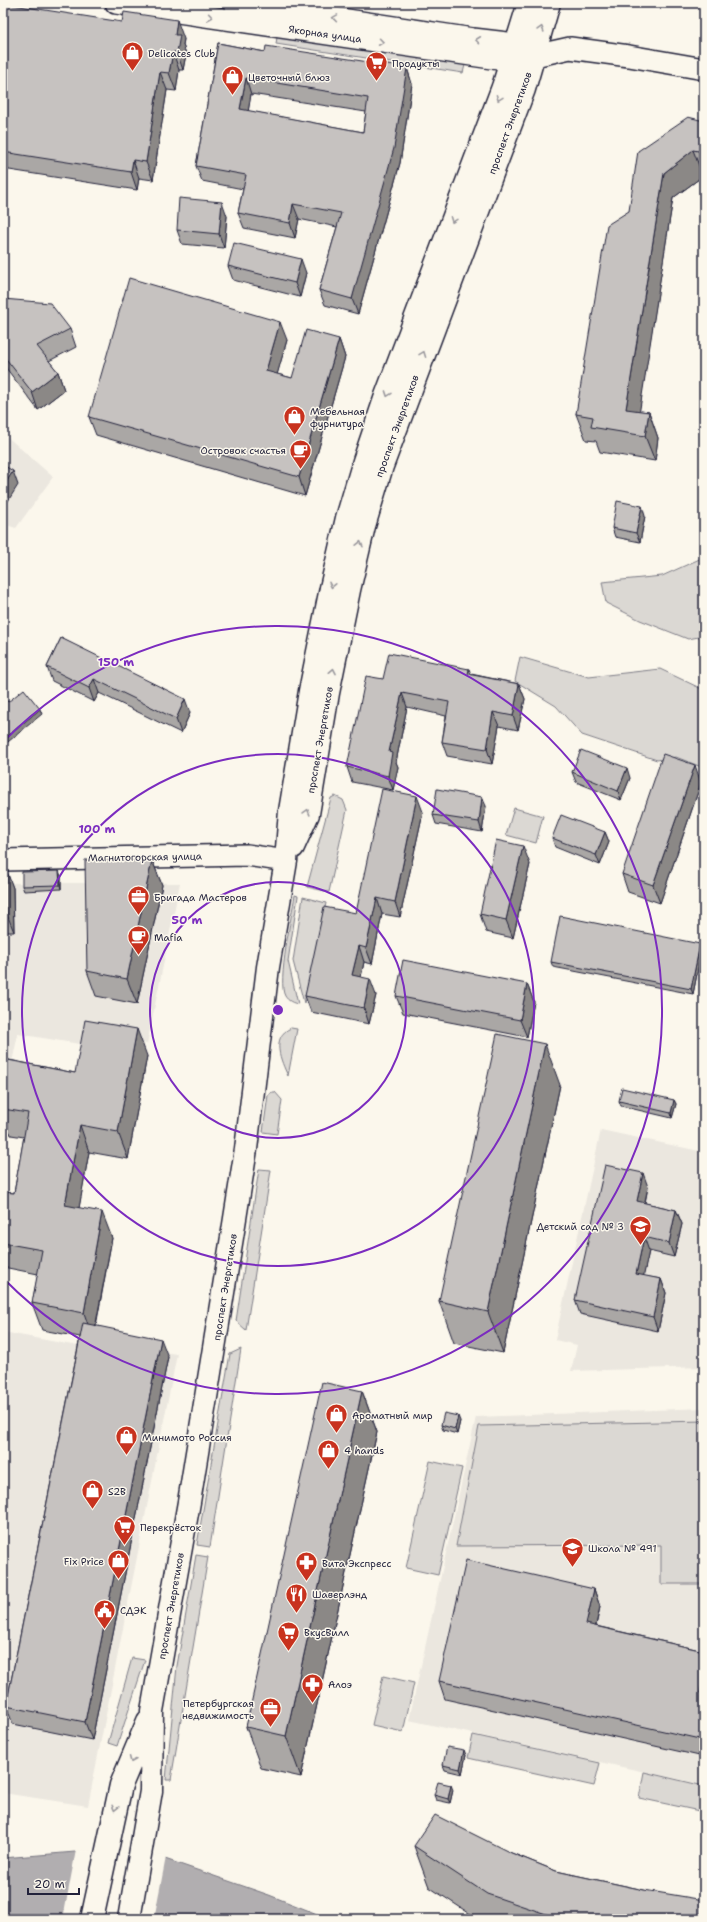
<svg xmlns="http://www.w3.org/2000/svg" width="707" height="1922" viewBox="0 0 707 1922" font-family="'Shantell Sans',sans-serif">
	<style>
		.built { fill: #ebe7df }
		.green { fill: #dbd8d3; stroke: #7e7d87 }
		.water { fill: #b1aeb0; stroke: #787681 }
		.pier { fill: #fbf7ec }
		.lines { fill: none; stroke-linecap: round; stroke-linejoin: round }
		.minor-casing { stroke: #22223b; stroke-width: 24 }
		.major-casing { stroke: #22223b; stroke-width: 25 }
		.minor { stroke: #fbf7ec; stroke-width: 21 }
		.major { stroke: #fbf7ec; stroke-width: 22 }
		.wall { fill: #aaa7a5; stroke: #22223b; fill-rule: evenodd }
		.shaded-wall { fill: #8b8886; stroke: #22223b }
		.building { fill: #c6c2c0; stroke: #22223b; fill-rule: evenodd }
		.oneway { stroke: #99979c }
		.ring { fill: none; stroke: #7b2cbf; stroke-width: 2 }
		.labels { text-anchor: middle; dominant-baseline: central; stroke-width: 3; stroke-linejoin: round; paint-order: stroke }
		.street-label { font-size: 10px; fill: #22223b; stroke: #fbf7ec }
		.poi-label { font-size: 10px; fill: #22223b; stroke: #fbf7ec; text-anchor: start }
		.centre { fill: #7b2cbf; stroke: #fbf7ec; stroke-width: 2 }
		.ring-label { font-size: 12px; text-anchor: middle; font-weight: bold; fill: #7b2cbf; stroke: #fbf7ec; stroke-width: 3; stroke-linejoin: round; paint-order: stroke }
	</style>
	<rect width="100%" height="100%" fill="#fbf7ec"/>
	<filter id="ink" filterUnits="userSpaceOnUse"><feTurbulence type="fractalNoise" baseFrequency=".025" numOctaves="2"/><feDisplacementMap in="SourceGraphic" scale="8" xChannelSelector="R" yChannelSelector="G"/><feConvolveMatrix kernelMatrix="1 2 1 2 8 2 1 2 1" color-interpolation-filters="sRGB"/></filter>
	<g filter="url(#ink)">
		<path class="built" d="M3,433l50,44 -37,51 -13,-4z
			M3,883h177l-33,161 -53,-9 -2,11 -74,-12 -15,71z
			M601,1130l103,22v215l-133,4 6,-26 -22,-5z
			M3,1332l80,15 6,-5 88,12 -89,452 -85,-13z
			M704,1408v377l-295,-65 67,-303z"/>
		<path class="green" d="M277,37l188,28 -2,8 -187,-29z
			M704,557v79l-16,3 -48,-19 -34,-17 -4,-21 60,-6z
			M520,657l69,20 71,-8 44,21v78l-28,-11 -19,3 -75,-25 -26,-29 -41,-25z
			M335,796l8,4 4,10 -18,82 -22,-5 24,-89z
			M514,808l29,8 -7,27 -30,-8z
			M295,895l3,1 -10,65 10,43c-5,-1 -10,-3 -13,-8 -8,-13 7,-82 10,-101z
			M303,897l23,6 -22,100 -11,-42z
			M291,1028l6,1 -9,47c-7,-15 -18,-39 3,-48z
			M272,1092h3l7,8 -5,34 -14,-2 5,-37z
			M259,1169l12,1 -25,160 -10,-9z
			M241,1349l-31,198 -13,-2 33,-191z
			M704,1421v163h-43v-39l-205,1 23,-120z
			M430,1461l32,7 -24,107 -32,-7z
			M196,1555l12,2 -37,223h-5l11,-114z
			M132,1658l13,2 -28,86 -9,-3z
			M383,1676l31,7 -11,49 -31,-7z
			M473,1735l127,28 -6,23 -126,-28z
			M644,1772l60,14v26l-65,-14z"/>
		<path class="water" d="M75,1852l90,7 104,36 61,24h-327v-61z"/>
		<path class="pier" d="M76,1850l90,7 -12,62h-91z"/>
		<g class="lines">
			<defs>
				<path id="minor" d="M116,3l396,58 58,-13 59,8 75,13
					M235,3l238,36 44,5 14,10
					M3,860l244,-5 39,6"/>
				<path id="major" d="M293,847l15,-33 20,-121 21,-103 15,-64 18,-60 142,-377 25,-86
					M92,1919l29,-134 27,-64
					M129,1919l22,-128 1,-80 37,-209 44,-271 13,-82 22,-182 18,-106 4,-50 20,-120 21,-103 16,-70 17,-57 22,-65 117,-309 26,-84"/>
			</defs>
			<use href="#minor" class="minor-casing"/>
			<use href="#major" class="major-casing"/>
			<use href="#minor" class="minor"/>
			<use href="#major" class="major"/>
		</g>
		<path class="wall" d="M3,3l181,36 -1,6 3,9 -3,16h-4l-3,21 -9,-1 -14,90 -14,-2 -2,12 -134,-21z
			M218,43l47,9 142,16 5,16 -12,79 -42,151 -33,-9 -6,-15 18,-63 -38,-8 -4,19 -51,-10 -6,-15 5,-24 -41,-8 -6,-15zM251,94l115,18 -3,20 -115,-21z
			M704,121v55h-1l-30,22 -34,213 10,1 9,26 -3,23 -55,-9 -4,-11 -10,-1 -10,-26 53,-203z
			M227,216l-3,32 -42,-4 -5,-14z
			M228,266l78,7 -6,24 -67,-17z
			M3,299l67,30 6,18 -27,14 9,11 6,18 -26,20 -35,-46z
			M339,339l6,18 -40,139 -209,-61 -7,-18 198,-77 -10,34 15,4z
			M645,516l-5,26 -25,-5 -3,-9z
			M61,638l129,75 -9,20 -82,-40 -5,9 -42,-21 -5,-14z
			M469,669l2,5 48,10 6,15 -7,31 -19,-4 -7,38 -45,-8 -5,-14 4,-26 -39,-9 -11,55 2,5 -5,23 -41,-8 -5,-15 36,-88z
			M572,772l58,6 -9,22 -45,-18z
			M701,783l-41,120 -32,-11 -6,-18z
			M486,806l-4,26 -46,-8 -3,-9z
			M423,812l-23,105 -18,-3 -10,50 -8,-2 -3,15 15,18 -7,29 -58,-12 -6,-16 51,-83z
			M605,832l4,10 -9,23 -45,-18 -3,-9z
			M152,860l10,25 -25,119 -41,-8 -9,-25z
			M3,863l10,25 1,44h-11z
			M530,864l-17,74 -27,-6 -6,-18z
			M61,876v13l-37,2 -2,-5z
			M702,949l-9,45 -140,-27 -2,-5z
			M527,984l7,18 -7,35 -124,-24 -7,-17z
			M3,1048l2,5 -1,6 71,14 72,-17 -19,103 -39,-7 -10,55 33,31 -16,88 72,31 -76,383 -79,-16 -7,-18 74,-369 -38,-7 -10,-27 6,-29 -35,-7v-75l11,1 10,-56 -13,-2 -1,-3 -7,-1z
			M560,1085l-57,268 -49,-10 -15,-42z
			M674,1100l2,4 -4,14 -51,-12 -2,-5z
			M648,1187l-3,16 31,7 6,14 -8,33 -25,-6 -6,25 18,3 5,14 -8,38 -78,-17 -5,-14z
			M362,1391l15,41 -76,345 -40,-9 -15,-41z
			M460,1421l-3,13 -14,-4 -2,-5z
			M594,1589l6,18 -4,19 108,25v106l-259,-58 -6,-18z
			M466,1755l-4,19 -17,-4 -2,-5z
			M453,1790l-3,13 -14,-3 -2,-5z
			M414,1846l95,6 47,19 88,19 60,29h-226l-49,-32z"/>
		<path class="shaded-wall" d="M13,3h4l4,11 -8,-9z
			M177,20l7,19 -1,6 3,9 -3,16 -6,-18 -2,-17z
			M173,52l6,18 -3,21 -7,-18z
			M407,68l5,16 -12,79 -42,151 -6,-15z
			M160,72l7,18 -14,90 -7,-18z
			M246,78l5,16 -5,31 -6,-16z
			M693,150l10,26 -30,22 -37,236 -10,-25 38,-236z
			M133,160l6,18 -2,12 -6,-18z
			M222,202l5,14 -3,32 -5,-14z
			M293,204l6,15 -4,19 -5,-15z
			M301,259l5,14 -6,24 -5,-14z
			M280,322l7,18 -14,49 -7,-18z
			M339,339l6,18 -40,139 -6,-19z
			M58,372l6,18 -26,20 -6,-18z
			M649,412l9,26 -3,23 -10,-25z
			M13,471l5,14 -15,24v-22z
			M642,506l3,10 -5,26 -4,-9z
			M94,679l5,14 -5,9 -5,-14z
			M519,684l6,15 -7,31 -5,-14z
			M402,693l5,14 -11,55 2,5 -5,23 -5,-14 1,-24z
			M185,699l5,14 -9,20 -5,-14z
			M40,709l2,5 -39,32v-6z
			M493,712l6,14 -7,38 -5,-15z
			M695,765l6,18 -41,120 -7,-18z
			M627,768l3,10 -9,22 -3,-9z
			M417,796l6,16 -23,105 -5,-15z
			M482,797l4,9 -4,26 -3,-10z
			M605,832l4,10 -9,23 -4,-10z
			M523,846l7,18 -17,74 -7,-18z
			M152,860l10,25 -25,119 -10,-25z
			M4,863l9,25 1,44 -10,-25z
			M59,871l2,5v13l-1,-4z
			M377,898l5,16 -10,50 -6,-16z
			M700,944l2,5 -9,45 -2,-5z
			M359,946l5,16 -6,29 -6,-16z
			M370,979l6,16 -7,29 -5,-16z
			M527,984l7,18 -7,35 -7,-17z
			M137,1029l10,27 -19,103 -10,-27z
			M545,1044l15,41 -57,268 -15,-41z
			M3,1048l2,5 -2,11z
			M674,1100l2,4 -4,14 -1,-5z
			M80,1125l9,27 -14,79 -10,-26z
			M643,1173l5,14 -6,28 -5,-14z
			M676,1210l6,14 -8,33 -5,-14z
			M102,1212l10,26 -19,101 -9,-26z
			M644,1237l5,14 -8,37 -5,-14z
			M661,1279l5,14 -8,38 -5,-14z
			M161,1339l7,18 -76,383 -7,-18z
			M362,1391l15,41 -76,345 -15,-41z
			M458,1416l2,5 -3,13 -2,-5z
			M594,1589l6,18 -8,35 -6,-18z
			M704,1675v29l-4,-11z
			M464,1750l2,5 -4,19 -2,-5z
			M451,1785l2,5 -3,13 -2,-4z"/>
		<path class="building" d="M3,3h10v2l109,17 2,-10 53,8 -2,15h5l-3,17h-4l-4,21 -9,-1 -14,90 -13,-2 -2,12 -128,-20z
			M218,43l47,9 1,-6 141,22 -13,80 -42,151 -33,-9 22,-77 -48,-9 -3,19 -52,-10 8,-38 -50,-9zM246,78l122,20 -5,34 -123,-23z
			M688,117l16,4v31l-11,-2 -29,23 -38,236 23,3 -4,24 -54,-9 2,-10 -17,-3 31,-189 22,-14 9,-60z
			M179,198l43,4 -3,32 -42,-4z
			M234,243l67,16 -6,24 -67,-17z
			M129,278l151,44 -14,49 26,7 14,-48 33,9 -40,138 -210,-60z
			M3,299l47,4 20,26 -33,17 21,26 -26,20 -29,-37z
			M3,465l10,6 -10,16z
			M617,501l25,5 -6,27 -24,-5z
			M61,638l124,61 -9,20 -82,-40 -5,9 -42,-21z
			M389,653l80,16 -1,5 51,10 -6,32 -20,-4 -6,37 -45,-7 7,-40 -47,-9 -13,59 3,1 -4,23 -41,-9 19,-91 17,3z
			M24,689l16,20 -37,31v-44l5,6z
			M581,750l46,18 -9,23 -46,-19z
			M663,754l32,11 -42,120 -31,-11z
			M382,789l35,7 -22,106 -18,-4 -11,50 -7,-2 -7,29 18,4 -6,29 -59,-12 19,-89 32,6z
			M437,789l45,8 -3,25 -46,-7z
			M561,815l44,17 -9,23 -44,-17z
			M496,840l27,6 -17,74 -26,-6z
			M85,860h67l-25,119 -40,-8z
			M3,863h1v44h-1z
			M59,871l1,14 -38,1v-14z
			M560,916l140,28 -9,45 -140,-27z
			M403,960l124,24 -7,36 -124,-24z
			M85,1020l52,9 -19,103 -38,-7 -15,80 37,7 -18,101 -52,-10 10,-53 -39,-7v-51l11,1 14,-80 -25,-4v-50l72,14z
			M497,1034l48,10 -57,268 -49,-11z
			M622,1088l52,12 -3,13 -52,-12z
			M605,1165l38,8 -6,28 39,9 -7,33 -25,-6 -8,37 25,5 -8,38 -78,-17z
			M83,1323l78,16 -76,383 -79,-16z
			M322,1382l40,9 -76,345 -40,-9z
			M444,1413l14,3 -3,13 -14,-4z
			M466,1560l128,29 -8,35 118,27v24l-4,18 4,1v46l-265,-59z
			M447,1747l17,3 -4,19 -17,-4z
			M438,1782l13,3 -3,14 -14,-4z
			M435,1815l74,37 47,19 88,19 60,10v19h-141l-11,-3 -65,-22 -73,-48z"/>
		<defs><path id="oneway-chevron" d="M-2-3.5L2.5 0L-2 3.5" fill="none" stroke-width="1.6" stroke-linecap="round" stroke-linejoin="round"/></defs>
		<g class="oneway">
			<use href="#oneway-chevron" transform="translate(210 17) rotate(9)"/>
			<use href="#oneway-chevron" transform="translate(335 18) rotate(-171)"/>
			<use href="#oneway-chevron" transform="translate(541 29) rotate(-74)"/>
			<use href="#oneway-chevron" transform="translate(478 40) rotate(-173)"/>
			<use href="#oneway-chevron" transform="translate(381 42) rotate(8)"/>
			<use href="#oneway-chevron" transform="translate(499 98) rotate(111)"/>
			<use href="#oneway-chevron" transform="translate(453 220) rotate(111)"/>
			<use href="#oneway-chevron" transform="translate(423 354) rotate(-69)"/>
			<use href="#oneway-chevron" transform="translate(388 394) rotate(110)"/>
			<use href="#oneway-chevron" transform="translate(360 544) rotate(-77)"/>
			<use href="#oneway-chevron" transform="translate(332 585) rotate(102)"/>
			<use href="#oneway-chevron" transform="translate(333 671) rotate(-79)"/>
			<use href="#oneway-chevron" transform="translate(307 812) rotate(-74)"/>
			<use href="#oneway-chevron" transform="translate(132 1760) rotate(113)"/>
			<use href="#oneway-chevron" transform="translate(115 1808) rotate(104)"/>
		</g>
	</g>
	<g class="ring">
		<circle cx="278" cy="1010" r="128"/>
		<circle cx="278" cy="1010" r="256"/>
		<path d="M4 741A384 384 0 1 1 4 1279"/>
	</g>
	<defs>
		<symbol id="shop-pin" viewBox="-11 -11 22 30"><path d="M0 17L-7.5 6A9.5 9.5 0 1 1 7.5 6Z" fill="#c8321e" stroke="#fbf7ec"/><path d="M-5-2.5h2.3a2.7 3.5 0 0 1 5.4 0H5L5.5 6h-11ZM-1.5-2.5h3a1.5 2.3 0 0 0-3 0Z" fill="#fff"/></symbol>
		<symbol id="supermarket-pin" viewBox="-11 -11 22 30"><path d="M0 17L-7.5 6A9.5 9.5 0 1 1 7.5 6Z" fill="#c8321e" stroke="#fbf7ec"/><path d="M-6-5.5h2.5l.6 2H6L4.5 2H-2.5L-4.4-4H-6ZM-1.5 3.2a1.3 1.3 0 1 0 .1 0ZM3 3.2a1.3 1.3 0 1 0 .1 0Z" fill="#fff"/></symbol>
		<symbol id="cafe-pin" viewBox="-11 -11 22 30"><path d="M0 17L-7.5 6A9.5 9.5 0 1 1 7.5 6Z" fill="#c8321e" stroke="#fbf7ec"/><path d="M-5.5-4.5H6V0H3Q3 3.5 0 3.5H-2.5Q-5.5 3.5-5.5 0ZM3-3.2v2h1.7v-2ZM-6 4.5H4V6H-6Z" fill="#fff"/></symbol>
		<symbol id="office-pin" viewBox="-11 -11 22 30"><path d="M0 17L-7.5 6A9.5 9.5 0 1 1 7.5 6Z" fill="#c8321e" stroke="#fbf7ec"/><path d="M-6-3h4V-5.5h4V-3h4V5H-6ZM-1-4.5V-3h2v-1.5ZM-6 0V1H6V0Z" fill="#fff"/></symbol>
		<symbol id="school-pin" viewBox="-11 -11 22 30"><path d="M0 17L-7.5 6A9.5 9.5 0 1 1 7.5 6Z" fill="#c8321e" stroke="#fbf7ec"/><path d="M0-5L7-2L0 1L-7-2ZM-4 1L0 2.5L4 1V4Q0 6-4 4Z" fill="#fff"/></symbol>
		<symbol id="pharmacy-pin" viewBox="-11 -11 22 30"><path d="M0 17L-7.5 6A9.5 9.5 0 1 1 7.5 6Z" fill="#c8321e" stroke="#fbf7ec"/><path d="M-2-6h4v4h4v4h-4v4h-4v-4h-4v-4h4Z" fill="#fff"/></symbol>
		<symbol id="restaurant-pin" viewBox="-11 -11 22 30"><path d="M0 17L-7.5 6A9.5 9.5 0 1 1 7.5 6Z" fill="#c8321e" stroke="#fbf7ec"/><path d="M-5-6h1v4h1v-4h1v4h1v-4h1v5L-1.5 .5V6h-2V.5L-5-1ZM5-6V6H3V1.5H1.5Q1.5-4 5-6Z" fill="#fff"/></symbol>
		<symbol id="civic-pin" viewBox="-11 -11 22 30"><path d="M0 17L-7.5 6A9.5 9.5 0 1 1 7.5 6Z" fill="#c8321e" stroke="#fbf7ec"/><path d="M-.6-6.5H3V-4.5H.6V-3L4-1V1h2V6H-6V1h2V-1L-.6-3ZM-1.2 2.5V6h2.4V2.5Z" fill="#fff"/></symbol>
	</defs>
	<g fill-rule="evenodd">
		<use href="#shop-pin" x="120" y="40" width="25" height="34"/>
		<use href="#supermarket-pin" x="364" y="50" width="25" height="34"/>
		<use href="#shop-pin" x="220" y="64" width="25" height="34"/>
		<use href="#shop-pin" x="282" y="404" width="25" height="34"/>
		<use href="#cafe-pin" x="288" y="438" width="25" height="34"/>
		<use href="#office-pin" x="126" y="884" width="25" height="34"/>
		<use href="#cafe-pin" x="126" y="924" width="25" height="34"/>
		<use href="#school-pin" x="628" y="1214" width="25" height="34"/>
		<use href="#shop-pin" x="324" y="1402" width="25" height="34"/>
		<use href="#shop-pin" x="114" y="1424" width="25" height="34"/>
		<use href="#shop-pin" x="316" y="1438" width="25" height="34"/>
		<use href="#shop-pin" x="80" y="1478" width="25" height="34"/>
		<use href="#supermarket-pin" x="112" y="1514" width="25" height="34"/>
		<use href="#school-pin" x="560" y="1536" width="25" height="34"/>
		<use href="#shop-pin" x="106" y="1548" width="25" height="34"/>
		<use href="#pharmacy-pin" x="294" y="1550" width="25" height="34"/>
		<use href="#restaurant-pin" x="284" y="1582" width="25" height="34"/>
		<use href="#civic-pin" x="92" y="1598" width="25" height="34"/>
		<use href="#supermarket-pin" x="276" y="1620" width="25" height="34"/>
		<use href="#pharmacy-pin" x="300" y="1672" width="25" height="34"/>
		<use href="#office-pin" x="258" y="1696" width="25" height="34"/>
	</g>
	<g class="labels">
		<g class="street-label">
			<text transform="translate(325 34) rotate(8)">Якорная улица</text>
			<text transform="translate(510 123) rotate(-70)">проспект Энергетиков</text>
			<text transform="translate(397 426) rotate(-70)">проспект Энергетиков</text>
			<text transform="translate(320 740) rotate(-80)">проспект Энергетиков</text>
			<text transform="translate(145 857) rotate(-1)">Магнитогорская улица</text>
			<text transform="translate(225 1287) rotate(-81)">проспект Энергетиков</text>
			<text transform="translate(171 1606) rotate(-80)">проспект Энергетиков</text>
		</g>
		<g class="poi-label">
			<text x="148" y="53">Delicates Club</text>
			<text x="392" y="63">Продукты</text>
			<text x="248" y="77">Цветочный блюз</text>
			<text x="310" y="411">Мебельная<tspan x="310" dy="12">фурнитура</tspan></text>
			<text x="286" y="450" text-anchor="end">Островок счастья</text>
			<text x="154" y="897">Бригада Мастеров</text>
			<text x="154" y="937">Mafia</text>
			<text x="624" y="1226" text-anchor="end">Детский сад № 3</text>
			<text x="352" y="1415">Ароматный мир</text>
			<text x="142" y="1437">Минимото Россия</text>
			<text x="344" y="1450">4 hands</text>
			<text x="108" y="1491">S2B</text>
			<text x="140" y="1527">Перекрёсток</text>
			<text x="588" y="1548">Школа № 491</text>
			<text x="104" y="1561" text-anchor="end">Fix Price</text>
			<text x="322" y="1563">Вита Экспресс</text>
			<text x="312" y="1594">Шаверлэнд</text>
			<text x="120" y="1610">СДЭК</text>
			<text x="304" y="1632">ВкусВилл</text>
			<text x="328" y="1684">Алоэ</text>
			<text x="254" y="1703" text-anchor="end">Петербургская<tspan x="254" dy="12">недвижимость</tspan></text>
		</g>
	</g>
	<circle cx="278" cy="1010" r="6" class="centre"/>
	<g class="ring-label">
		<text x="116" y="666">150 m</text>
		<text x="97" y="833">100 m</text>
		<text x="187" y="924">50 m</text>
	</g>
	<rect width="707" height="1922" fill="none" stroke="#fbf7ec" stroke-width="16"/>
	<rect x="8" y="8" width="691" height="1906" fill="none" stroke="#22223b" stroke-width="1.5" filter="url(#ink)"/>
	<path d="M28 1888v6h51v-6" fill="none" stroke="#22223b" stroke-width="2"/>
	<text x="34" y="1888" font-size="12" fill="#22223b" stroke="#fbf7ec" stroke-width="3" paint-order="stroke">20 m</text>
</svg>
